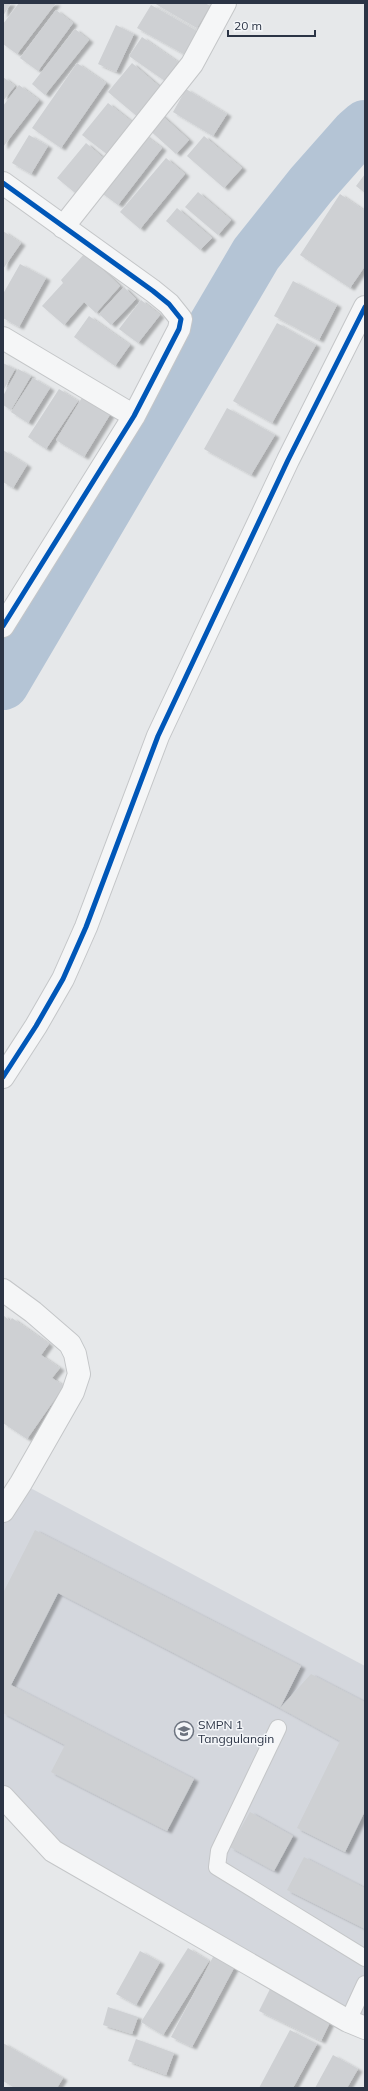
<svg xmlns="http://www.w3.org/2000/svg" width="368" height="2091" viewBox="0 0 368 2091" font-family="Mulish,sans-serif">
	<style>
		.built { fill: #d4d7dd }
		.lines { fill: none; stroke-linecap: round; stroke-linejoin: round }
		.river { stroke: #b4c4d5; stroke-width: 52 }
		.building { fill: #ced0d3; filter: url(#shadow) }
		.lane-casing { stroke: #c4c6c8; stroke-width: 18 }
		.street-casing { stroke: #c4c6c8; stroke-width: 24 }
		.lane { stroke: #f5f6f7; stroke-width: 16 }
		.street { stroke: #f5f6f7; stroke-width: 22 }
		.cycleway-casing { stroke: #f4f6f9; stroke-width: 8 }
		.cycleway { stroke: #0057b8; stroke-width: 5 }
		.labels { text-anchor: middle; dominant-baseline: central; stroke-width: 3; stroke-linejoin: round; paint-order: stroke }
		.poi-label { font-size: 12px; fill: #2b3445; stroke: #f4f6f9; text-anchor: start }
	</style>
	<defs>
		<filter id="shadow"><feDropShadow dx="4.5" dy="2.5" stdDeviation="1" flood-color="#0004"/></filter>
	</defs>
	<rect width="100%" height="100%" fill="#e6e8ea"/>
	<path class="built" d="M21,1483l344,183v362l-312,-177 -50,-54v-286z"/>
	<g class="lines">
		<path class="river" d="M3,684l253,-430 55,-69 46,-52 8,-7"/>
	</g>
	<path class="building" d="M3,3h8l-8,13z
		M19,3h37l-39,51 -14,-10v-20z
		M154,3h51l5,3 -13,22z
		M151,5l51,29 -13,23 -52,-29z
		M56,10l17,13 -35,48 -18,-13z
		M116,25l18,9 -18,38 -18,-8z
		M75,29l14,11 -44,55 -13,-11z
		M142,37l36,25 -13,19 -36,-25z
		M77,63l29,20 -45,65 -29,-20z
		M132,63l36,31 -23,29 -37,-31z
		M3,77l12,9 -12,15z
		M19,85l20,15 -36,47v-41z
		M186,89l41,25 -14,22 -40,-24z
		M108,103l29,23 -25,32 -30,-23z
		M158,112l31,28 -13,14 -31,-28z
		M143,134l19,14 -44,57 -19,-14z
		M29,135l19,11 -17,28 -19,-11z
		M204,136l38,32 -18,20 -37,-32z
		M86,143l22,19 -28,35 -23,-19z
		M166,158l19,16 -45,55 -20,-17z
		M365,174v19l-9,-7z
		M198,192l33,28 -13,15 -33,-28z
		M340,194l25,17v55l-15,22 -50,-33z
		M177,208l35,30 -12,12 -34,-29z
		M3,231l18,12 -18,26z
		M85,253l35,33 -24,27 -12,-11 -20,23 -22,-19 21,-23 -2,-3z
		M20,264l26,14 -27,49 -16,-9v-24z
		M293,281l44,24 -18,35 -45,-24z
		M124,287l12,12 -25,26 -12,-11z
		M141,300l19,15 -22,28 -19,-14z
		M89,316l41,29 -15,21 -41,-29z
		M277,323l39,22 -44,78 -39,-22z
		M3,363l12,6 -12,22z
		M18,369l13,7 -20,34 -8,-5v-9z
		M33,378l17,10 -22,35 -17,-11z
		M59,389l19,12 -32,48 -18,-12z
		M83,396l28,17 -27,44 -28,-17z
		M227,408l48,27 -24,40 -47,-26z
		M3,450l24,15 -14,23 -10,-6z
		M3,1315l7,6 2,-3 37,26 -8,11 19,13 -8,10 12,8 -37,53 -24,-16z
		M35,1530l266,136 -21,42 -222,-115 -47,92 183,94 -27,52 -116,-59 14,-27 -62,-32v-120z
		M311,1674l54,28v109l-20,41 -48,-24 43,-87 -60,-33z
		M250,1812l43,24 -19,35 -44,-24z
		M304,1857l61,31v41l-78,-39z
		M188,1948l21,13 -46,74 -22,-13z
		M140,1951l20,11 -24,43 -20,-11z
		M214,1955l21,11 -43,81 -21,-10z
		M272,1985l61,31 -12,25 -62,-30z
		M108,2007l30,10 -6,17 -29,-9z
		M290,2030l27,14 -24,44h-34z
		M136,2039l38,14 -8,22 -38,-14z
		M3,2043l60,35 -6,10h-42l-12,-7z
		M333,2055l25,14 -11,19h-32z"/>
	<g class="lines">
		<defs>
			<path id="lane" d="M278,1728l-59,123 -2,16 148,91
				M348,2021l17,-37"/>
			<path id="street" d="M3,183l150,108 16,13 12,15 -2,10 -45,87 -131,210
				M63,227l129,-163 33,-61
				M3,338l131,78
				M3,1077l33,-51 27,-47 23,-52 72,-191 130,-276 77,-153
				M3,1290l30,22 37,32 5,10 4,20 -6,18 -52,91 -18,28
				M3,1797l50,54 295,170 17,7"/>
		</defs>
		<use href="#lane" class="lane-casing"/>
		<use href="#street" class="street-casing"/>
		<use href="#lane" class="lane"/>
		<use href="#street" class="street"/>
		<defs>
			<path id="cycleway" d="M3,183l150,108 16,13 12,15 -2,10 -45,87 -131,210
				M3,1077l33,-51 27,-47 23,-52 72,-191 130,-276 77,-153"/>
		</defs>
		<use href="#cycleway" class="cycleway-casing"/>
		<use href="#cycleway" class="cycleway"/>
	</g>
	<defs>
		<symbol id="school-ring" viewBox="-11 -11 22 22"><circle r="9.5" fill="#f4f6f9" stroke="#6c737f" stroke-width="1.5"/><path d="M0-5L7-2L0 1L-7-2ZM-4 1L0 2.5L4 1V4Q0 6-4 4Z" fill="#6c737f"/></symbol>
	</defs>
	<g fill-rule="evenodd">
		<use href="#school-ring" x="173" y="1720" width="22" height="22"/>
	</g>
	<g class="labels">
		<g class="poi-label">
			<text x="198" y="1724">SMPN 1<tspan x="198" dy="14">Tanggulangin</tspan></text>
		</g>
	</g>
	<rect width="368" height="2091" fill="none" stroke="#2b3445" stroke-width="8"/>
	<path d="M228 30v6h87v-6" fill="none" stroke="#2b3445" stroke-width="2"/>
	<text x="234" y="30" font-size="12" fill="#2b3445" stroke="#f4f6f9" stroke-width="3" paint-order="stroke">20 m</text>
</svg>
